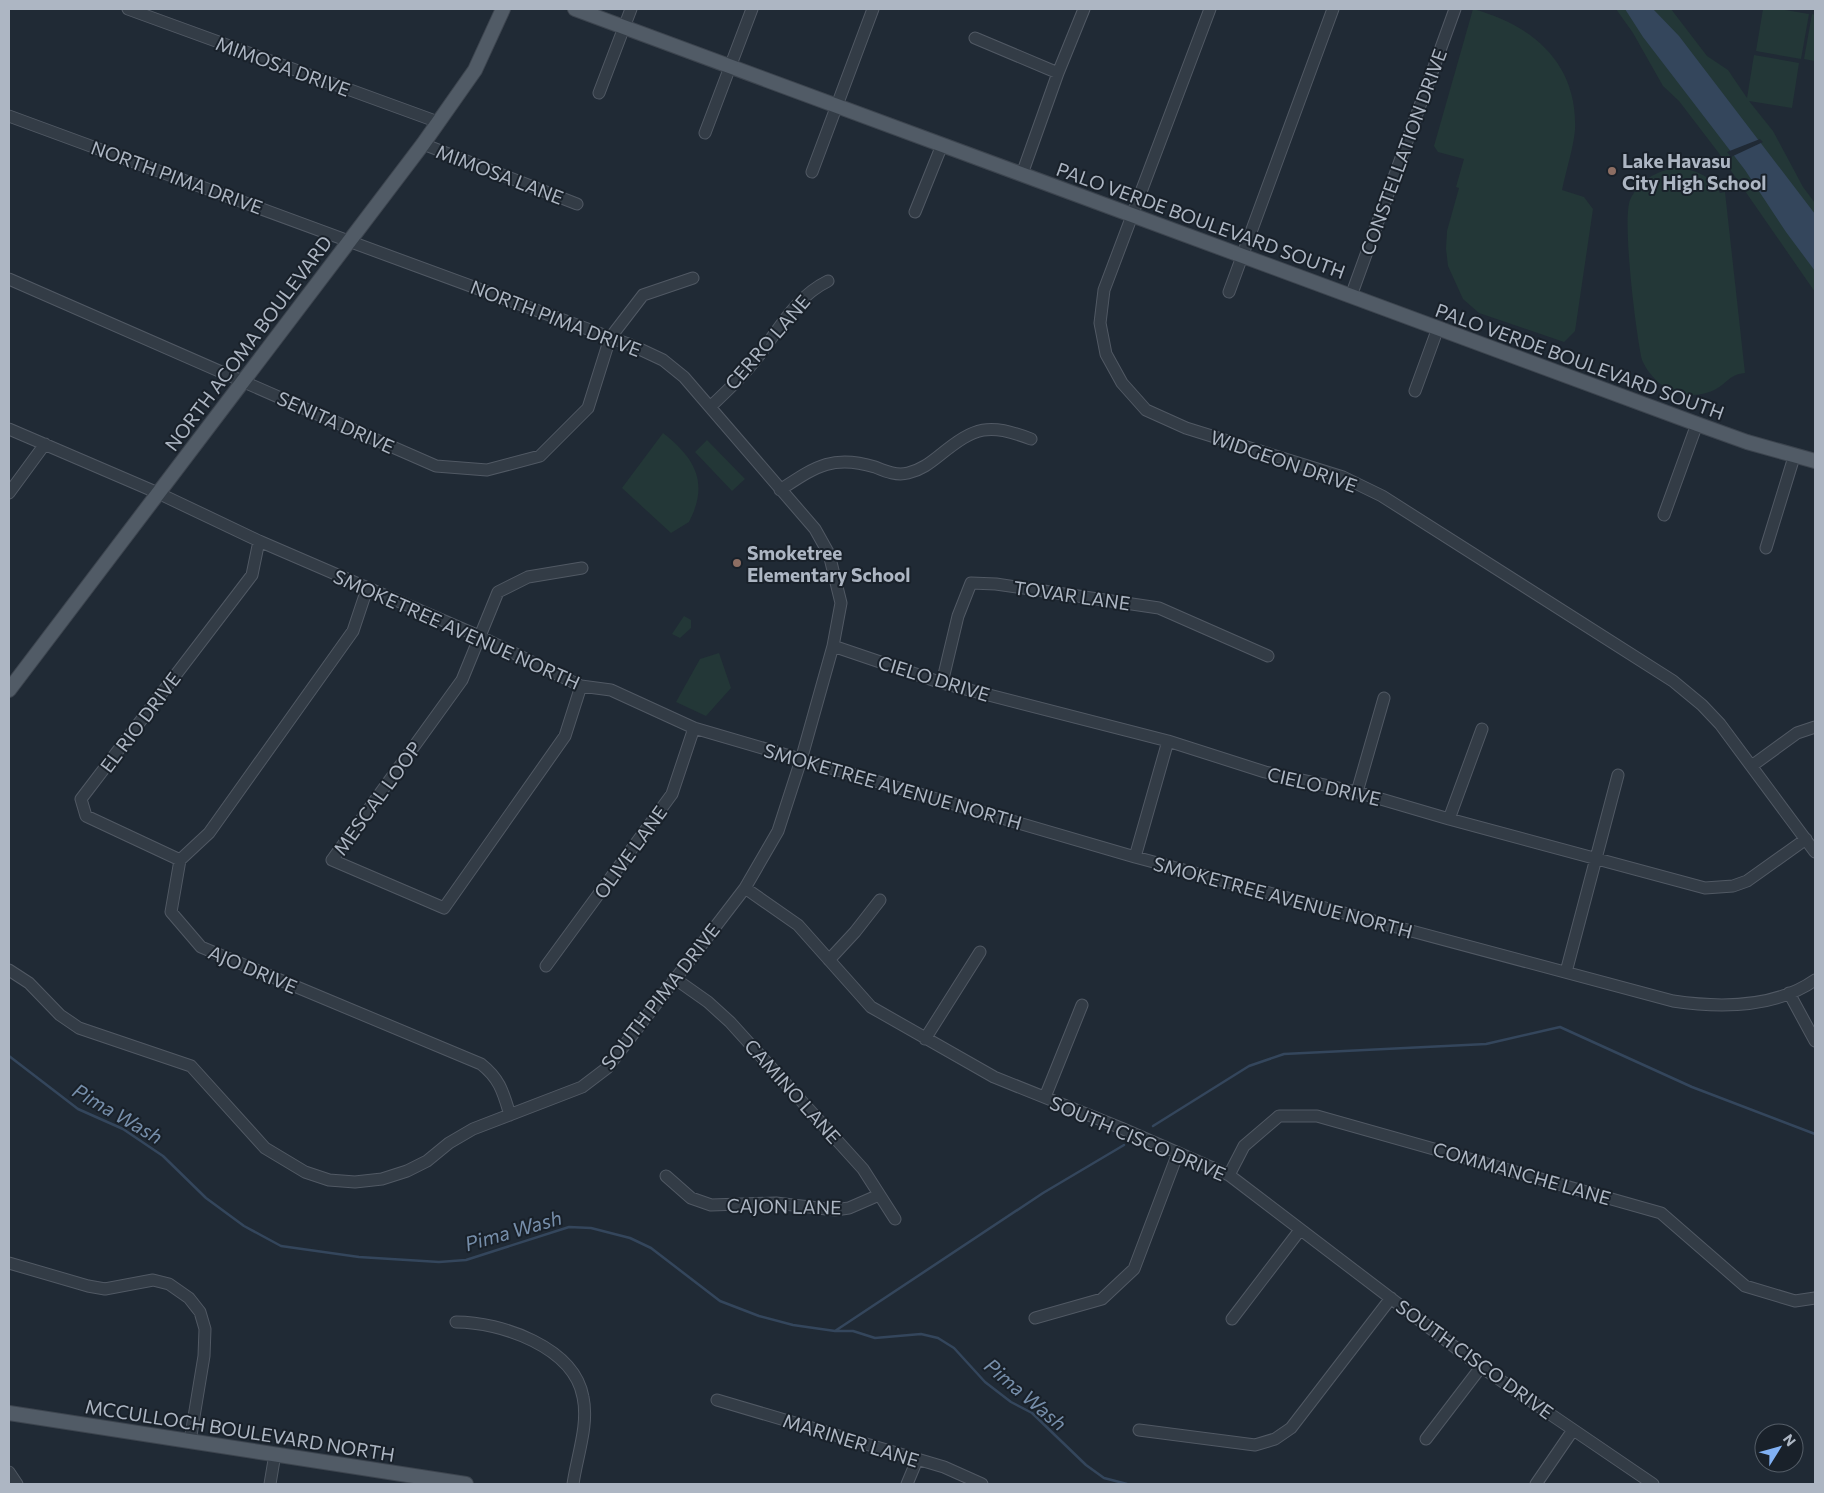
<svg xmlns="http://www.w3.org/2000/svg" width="1824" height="1493" viewBox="0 0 1824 1493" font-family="Commissioner,sans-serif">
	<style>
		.green { fill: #233737 }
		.water { fill: #34465c }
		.pier { fill: #202a35 }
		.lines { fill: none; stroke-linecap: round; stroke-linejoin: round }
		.stream { stroke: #34465c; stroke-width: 2.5 }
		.minor-casing { stroke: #515964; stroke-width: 13 }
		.major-casing { stroke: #3d454f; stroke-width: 16 }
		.minor { stroke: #333c46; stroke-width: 11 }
		.major { stroke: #515b66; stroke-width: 14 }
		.education-dot { fill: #8d6e63; stroke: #19212a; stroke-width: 2 }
		.labels { text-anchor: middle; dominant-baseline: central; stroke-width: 4; stroke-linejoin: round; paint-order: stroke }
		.street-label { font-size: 19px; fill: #adb6c3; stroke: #19212a }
		.poi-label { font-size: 19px; font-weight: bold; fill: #adb6c3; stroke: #19212a; text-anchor: start }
		.water-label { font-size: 20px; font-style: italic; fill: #768eaa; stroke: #19212a }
	</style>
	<rect width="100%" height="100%" fill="#202a35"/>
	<path class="green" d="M1473,9c59,16 105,54 102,121 -2,20 -9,40 -13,60l22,7 9,12 -18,122 -11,11 -85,-29 -16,-14 -15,-33 -2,-17 1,-18 12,-43 -3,-1 8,-28 -26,-7 -4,-6z
		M1616,9h55l36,47 21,14 19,28 7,-43 45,8 -7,45 -43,-7 24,30 30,56 12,16v89l-97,-140 -39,-51 -16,-15 -30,-53z
		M1763,9h16l30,5 -8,45 -45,-8z
		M1812,14l3,1v46l-11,-2z
		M1675,168c18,1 37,7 45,25l5,-1 20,181c-18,2 -17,11 -33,18 -29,12 -58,-4 -70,-31 -6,-25 -20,-140 -12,-160 9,-19 26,-29 45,-32z
		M663,433c33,26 46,50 26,89l-18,11 -49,-45z
		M707,440l38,39 -13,12 -37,-39z
		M684,616l7,4v8l-11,10 -8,-4z
		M719,653l12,35 -25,28 -30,-14 24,-43z"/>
	<path class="water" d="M1625,9h28l26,27 136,178v57l-29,-39 -41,-62 -102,-133z"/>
	<path class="pier" d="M1760,139l3,3 -32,15 -4,-5z"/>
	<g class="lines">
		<path class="stream" d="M9,1056l69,53 45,20 40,27 43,42 38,28 37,20 78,11 80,5 27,-2 103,-33 22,1 39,10 21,10 69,53 39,15 34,9 42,6h18l22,7 46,-4 17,4 16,10 31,34 26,20 21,11 54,52 18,13 23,6
			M1153,1126l96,-60 35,-12 202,-10 74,-17 132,60 123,47
			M835,1331l208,-138 81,-48"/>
		<defs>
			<path id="minor" d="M128,9l310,113
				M1210,9l-106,281 -4,33 6,31 16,29 24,27 40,18 157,49 39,19 291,185 29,24 18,19 95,128
				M975,38l83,35
				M599,93l32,-84
				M9,116l622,229 32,15 21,17 131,152 14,25 12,49 -8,43 -32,114 -23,71 -33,57 -138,180 -25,19 -109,42 -24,14 -22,18 -20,10 -25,8 -27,3 -26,-2 -24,-8 -40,-24 -74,-82 -112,-38 -19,-13 -31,-32 -20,-13
				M705,133l47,-124
				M423,144l154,60
				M812,172l61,-163
				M1022,174l36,-101 26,-64
				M915,212l27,-67
				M9,279l427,187 51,4 53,-14 48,-48 22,-70 33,-43 50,-17
				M1229,292l104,-283
				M1351,296l104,-287
				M1415,391l23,-63
				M710,407c15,-14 30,-28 43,-44 24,-29 40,-65 75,-82
				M9,429l149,64 101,48 220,95 102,50 30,4 83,38 441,129 538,144c47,7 102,7 142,-21
				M780,490c35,-23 52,-36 95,-23 10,4 21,9 33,6 13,-3 22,-10 32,-18 36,-29 48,-32 91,-16
				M9,493l36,-49
				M1664,515l33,-91
				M1766,548l28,-91
				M367,589l-14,42 -144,202 -29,27 -9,52 30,35 280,117c19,15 22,28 29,51
				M833,646l109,37 226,58 97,31 92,20 92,27 256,69 28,-2 14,-5 59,-42
				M942,683l16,-67 13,-33 25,1 163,24 109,48
				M581,686l-16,50 -121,172 -112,-48 130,-180 36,-88 30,-15 54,-9
				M1753,765l44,-32 18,-6
				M1357,792l27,-94
				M1449,819l33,-90
				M1135,857l33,-116
				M180,860l-94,-44 -5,-17 171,-224 7,-34
				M745,888l53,37 73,82 123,70 127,51 108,47 252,192 172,117
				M829,960l26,-28 25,-32
				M546,966l126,-172 22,-66
				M1566,972l52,-197
				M674,978l34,24 22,20 133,147 32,50
				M1789,993l26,48
				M925,1039l55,-87
				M1045,1097l37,-92
				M1229,1175l15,-29 35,-30h38l344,97 84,73 50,15 20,-3
				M666,1176l25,22 20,7 65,-2 59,7 14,-2 30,-13
				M9,1263l79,23 17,3 48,-9 16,4 20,14 11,14 5,17 -1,27 -14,85
				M1035,1318l67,-19 32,-30 44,-116
				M1232,1319l68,-89
				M456,1322c45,0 118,25 127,75 6,28 -6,59 -10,87
				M717,1400l227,67 38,17
				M1139,1430l116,15 20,-6 16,-11 100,-130
				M1426,1439l55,-72
				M9,1472l8,12
				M270,1484l5,-30
				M907,1484l10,-24
				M1536,1484l37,-54"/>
			<path id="major" d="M575,9l1122,415 50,18 68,19
				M9,690l414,-546 52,-74 28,-61
				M9,1413l457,71"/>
		</defs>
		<use href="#minor" class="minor-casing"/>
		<use href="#major" class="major-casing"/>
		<use href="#minor" class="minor"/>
		<use href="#major" class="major"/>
	</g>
	<g class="education-dot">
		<circle cx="1612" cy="171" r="5"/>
		<circle cx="737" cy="563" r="5"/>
	</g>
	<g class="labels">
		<g class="street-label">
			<text transform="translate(283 66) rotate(20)">MIMOSA DRIVE</text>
			<text transform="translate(1403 152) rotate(-70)">CONSTELLATION DRIVE</text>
			<text transform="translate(500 174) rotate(21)">MIMOSA LANE</text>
			<text transform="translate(177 177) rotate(20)">NORTH PIMA DRIVE</text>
			<text transform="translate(1201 220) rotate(20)">PALO VERDE BOULEVARD SOUTH</text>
			<text transform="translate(556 318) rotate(21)">NORTH PIMA DRIVE</text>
			<text transform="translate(767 342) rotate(-49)">CERRO LANE</text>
			<text transform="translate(248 343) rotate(-53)">NORTH ACOMA BOULEVARD</text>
			<text transform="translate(1580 361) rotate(20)">PALO VERDE BOULEVARD SOUTH</text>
			<text transform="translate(336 422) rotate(24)">SENITA DRIVE</text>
			<text transform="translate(1284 461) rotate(19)">WIDGEON DRIVE</text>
			<text transform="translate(1072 595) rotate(8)">TOVAR LANE</text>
			<text transform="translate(457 629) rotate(24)">SMOKETREE AVENUE NORTH</text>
			<text transform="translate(934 678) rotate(17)">CIELO DRIVE</text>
			<text transform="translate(140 722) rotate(-53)">EL RIO DRIVE</text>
			<text transform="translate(893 786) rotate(16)">SMOKETREE AVENUE NORTH</text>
			<text transform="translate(1324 786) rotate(13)">CIELO DRIVE</text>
			<text transform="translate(377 798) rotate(-54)">MESCAL LOOP</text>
			<text transform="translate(630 852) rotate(-54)">OLIVE LANE</text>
			<text transform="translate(1283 897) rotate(15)">SMOKETREE AVENUE NORTH</text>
			<text transform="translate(253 969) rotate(23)">AJO DRIVE</text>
			<text transform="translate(660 996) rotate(-52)">SOUTH PIMA DRIVE</text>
			<text transform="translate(793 1091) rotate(48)">CAMINO LANE</text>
			<text transform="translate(1138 1138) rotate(23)">SOUTH CISCO DRIVE</text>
			<text transform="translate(1522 1173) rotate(16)">COMMANCHE LANE</text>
			<text transform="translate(784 1206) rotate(1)">CAJON LANE</text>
			<text transform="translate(1475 1359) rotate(36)">SOUTH CISCO DRIVE</text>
			<text transform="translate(240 1430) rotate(9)">MCCULLOCH BOULEVARD NORTH</text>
			<text transform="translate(851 1440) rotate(17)">MARINER LANE</text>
		</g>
		<g class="poi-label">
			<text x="1622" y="160">Lake Havasu<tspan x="1622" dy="22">City High School</tspan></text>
			<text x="747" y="552">Smoketree<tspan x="747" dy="22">Elementary School</tspan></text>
		</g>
		<g class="water-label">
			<text transform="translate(118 1113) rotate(30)">Pima Wash</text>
			<text transform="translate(513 1230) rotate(-16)">Pima Wash</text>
			<text transform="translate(1026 1394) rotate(40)">Pima Wash</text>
		</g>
	</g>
	<rect width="1824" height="1493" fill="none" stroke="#adb6c3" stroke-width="20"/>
	<g transform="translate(1779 1448) rotate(53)"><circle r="24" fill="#19212a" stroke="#545d67"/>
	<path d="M0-4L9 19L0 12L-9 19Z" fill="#81b1f4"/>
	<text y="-8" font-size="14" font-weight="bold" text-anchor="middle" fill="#adb6c3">N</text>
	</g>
</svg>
